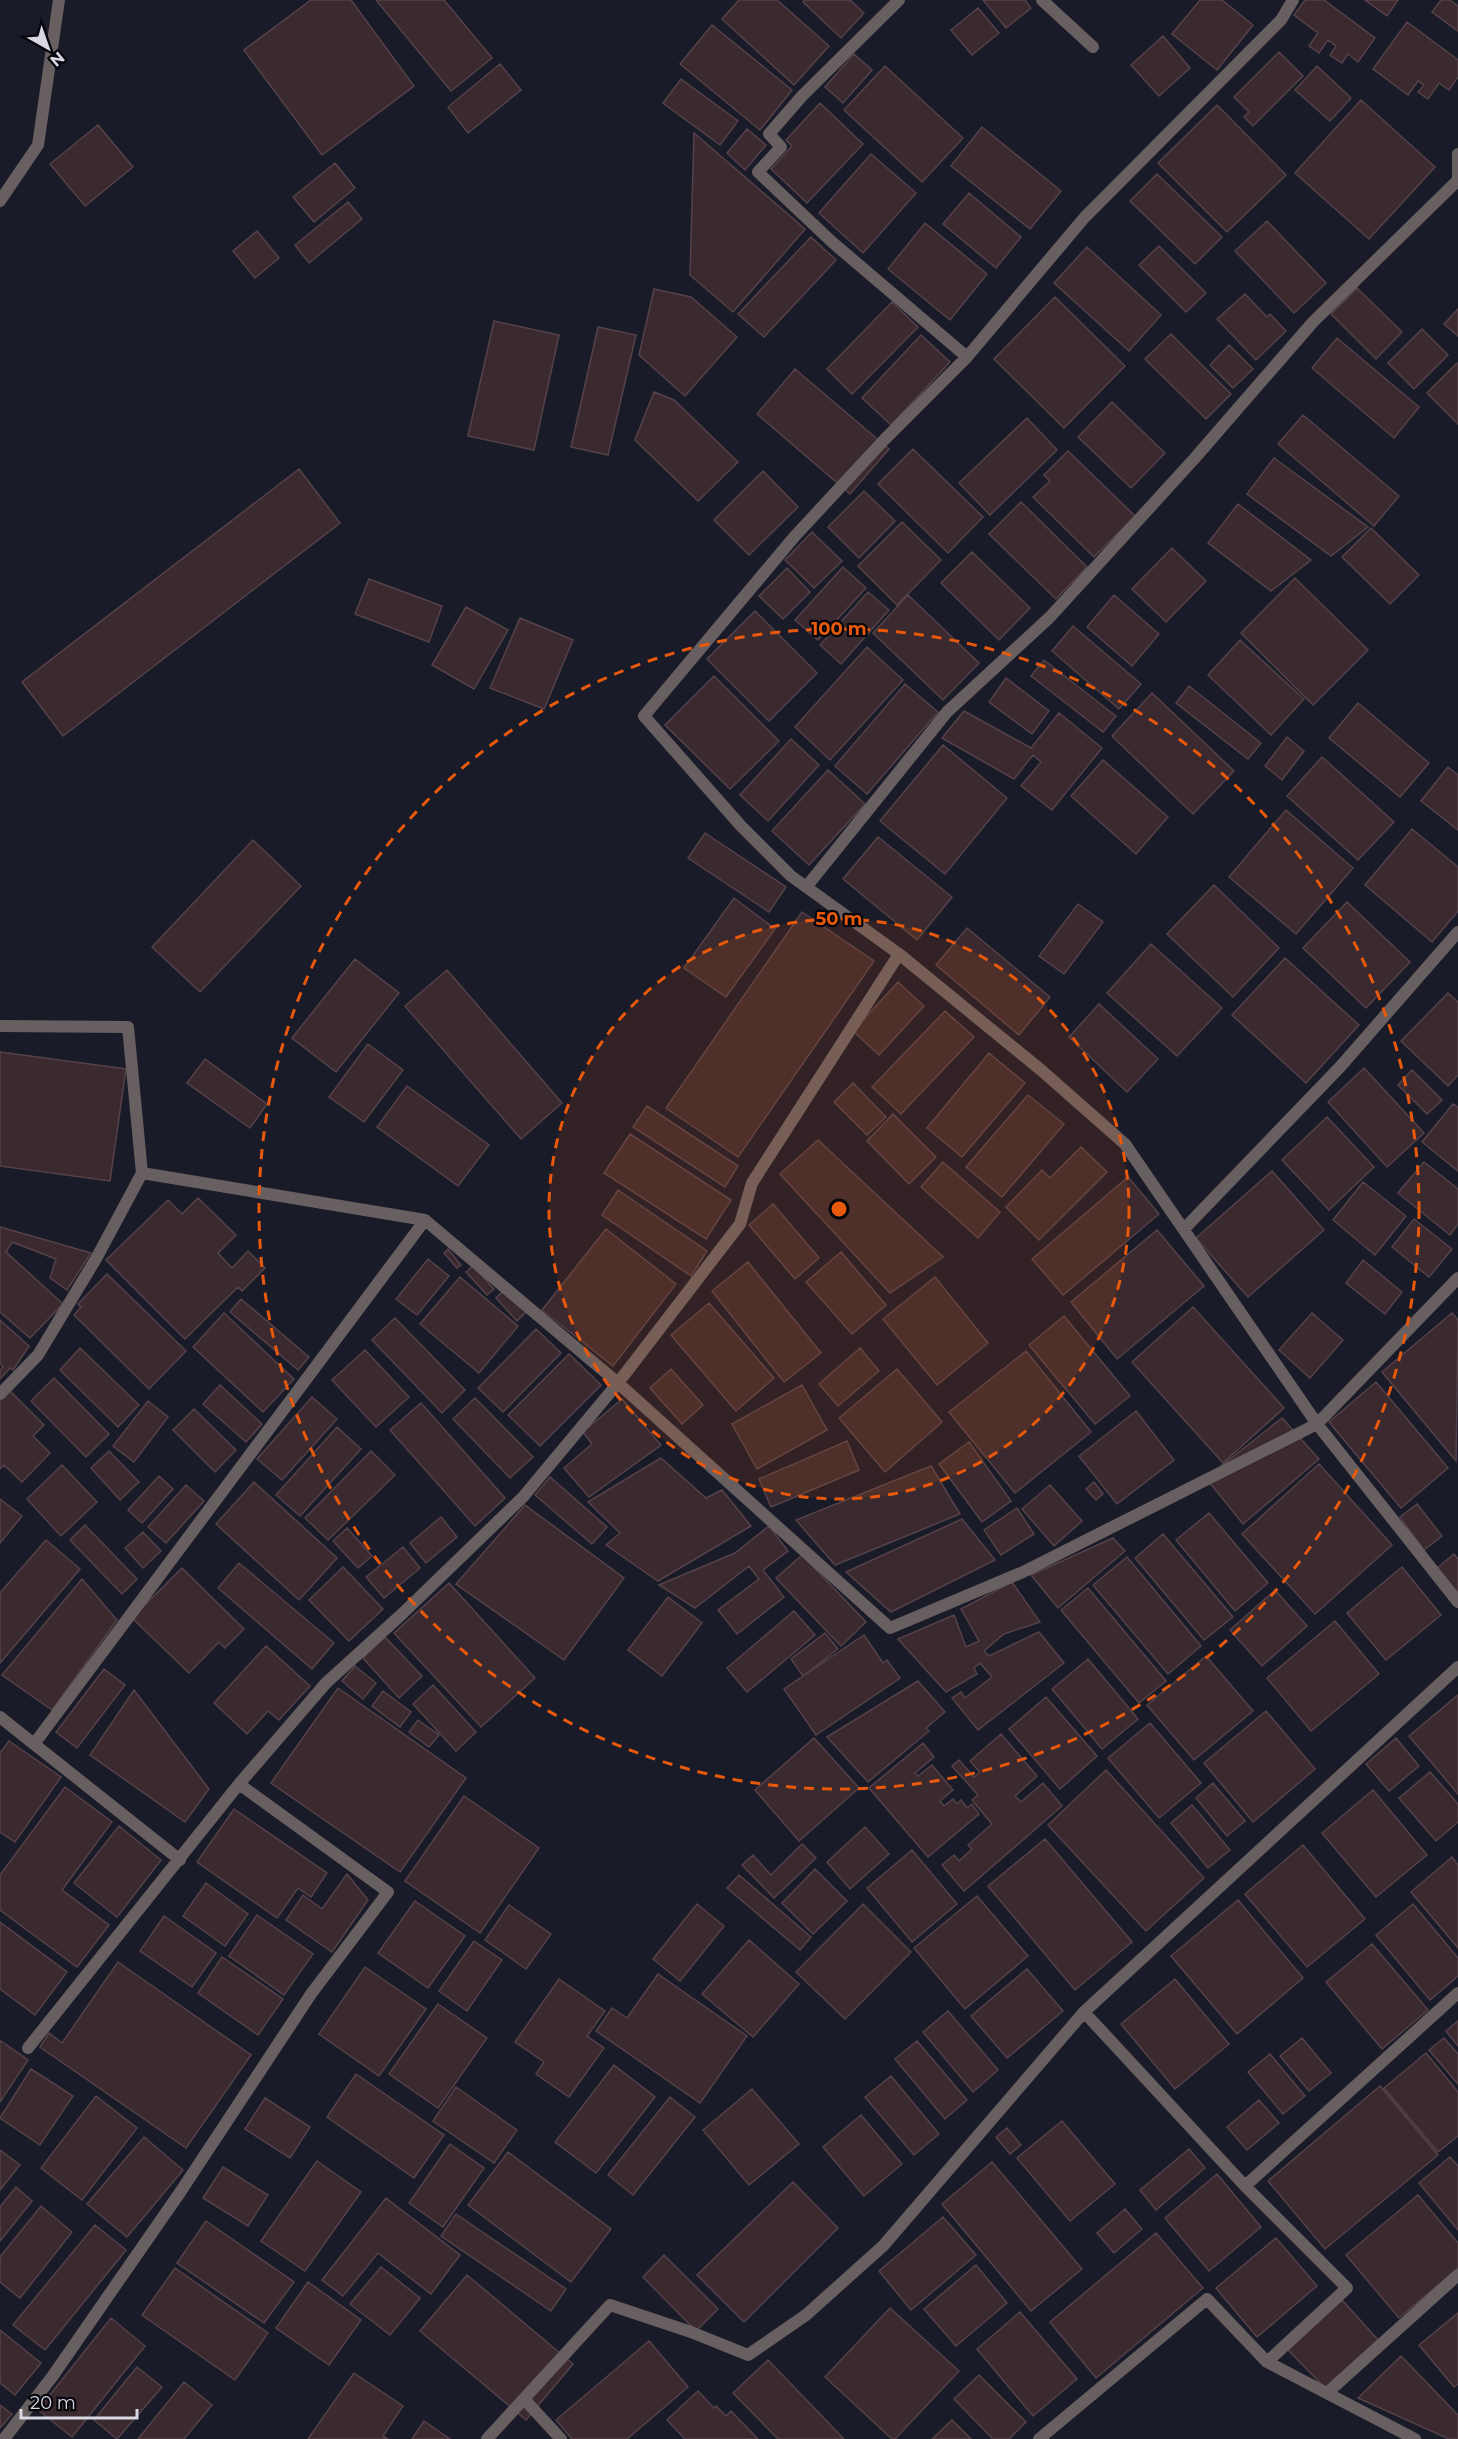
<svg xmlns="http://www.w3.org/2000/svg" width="1458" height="2439" viewBox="0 0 1458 2439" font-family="Montserrat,sans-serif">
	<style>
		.building { fill: #3a292e; stroke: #554248; stroke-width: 1.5 }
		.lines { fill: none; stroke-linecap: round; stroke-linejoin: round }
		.street { stroke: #685f61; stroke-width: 12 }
		.ring { fill: none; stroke: #e8590c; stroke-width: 3; stroke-dasharray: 10 8 }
		.centre { fill: #e8590c; stroke: #06060c; stroke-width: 3 }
		.ring-label { font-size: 18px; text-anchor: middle; font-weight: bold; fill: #e8590c; stroke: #06060c; stroke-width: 4.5; stroke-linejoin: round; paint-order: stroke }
	</style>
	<rect width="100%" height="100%" fill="#1a1b29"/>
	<path class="building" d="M311,0h40l63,86 -92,69 -78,-105z
		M376,0h68l48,58 -41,33z
		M739,0h38l52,46 -35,39 -72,-66z
		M805,0h45l14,13 -23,25 -38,-36z
		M983,0h42l6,8 -25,20z
		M1200,0h22l31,25 -36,45 -45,-36z
		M1305,0h19l51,38 -17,24 -10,-8 -6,9 -12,-8 6,-9 -8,-6 -9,13 -10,-7 9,-13 -24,-18z
		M1365,0h33l-11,16z
		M1441,0h9l8,6v25l-26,-19z
		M978,8l21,25 -27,22 -21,-25z
		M1407,22l51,38v17l-9,13 -10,-7 -11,16 -10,-7 6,-7 -6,-4 -10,14 -35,-26z
		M712,25l80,65 -32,40 -80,-66z
		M1163,36l27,32 -31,28 -28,-31z
		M1279,52l24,24 -50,50 -9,-9 5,-5 -15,-15z
		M854,54l18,16 -29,33 -18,-16z
		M500,64l21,26 -53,43 -20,-26z
		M885,66l78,72 -41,44 -78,-72z
		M1317,66l34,32 -21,23 -35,-31z
		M681,79l57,42 -18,24 -57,-42z
		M1361,100l74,67 -66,72 -74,-66z
		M820,103l43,41 -56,59 -36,-34 21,-23 -6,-6z
		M1217,105l69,70 -59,57 -69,-69z
		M98,125l35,42 -48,39 -35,-42z
		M982,127l79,64 -31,38 -79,-63z
		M747,129l19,16 -21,25 -18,-17z
		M694,133l111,96 -72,83 -43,-37z
		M871,154l45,39 -53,60 -44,-40z
		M335,163l20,25 -41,34 -21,-25z
		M1157,174l65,63 -27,27 -65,-63z
		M969,193l52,44 -25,31 -53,-44z
		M348,202l14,17 -53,44 -14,-18z
		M1267,221l59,62 -32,30 -59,-62z
		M925,223l62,51 -37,46 -62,-51z
		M257,231l22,27 -24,20 -22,-27z
		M811,237l25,23 -72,77 -26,-23z
		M1159,246l47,47 -20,19 -47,-47z
		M1087,247l74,68 -32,36 -75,-68z
		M1357,288l45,44 -26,27 -45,-45z
		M654,289l37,8 46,40 -52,59 -46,-41z
		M1245,294l22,23 3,-3 16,17 -30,29 -39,-41z
		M1055,297l70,69 -61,62 -70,-69z
		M892,302l26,25 -66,67 -25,-25z
		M1458,309v27l-14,-12z
		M494,321l65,14 -25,115 -66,-14z
		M598,327l38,8 -28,120 -37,-8z
		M1422,329l26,26 -34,34 -26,-26z
		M1171,334l60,60 -25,25 -61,-60z
		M921,335l29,27 -59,63 -29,-27z
		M1337,338l82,69 -25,31 -82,-70z
		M1229,345l24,24 -20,19 -23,-23z
		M1457,363l1,1v60l-31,-31z
		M795,369l94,80 -39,45 -93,-80z
		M654,392l20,8 64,62 -40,39 -63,-61z
		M1112,402l53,51 -34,35 -53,-51z
		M1303,415l96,81 -25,30 -96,-82z
		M1027,418l30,32 -67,65 -31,-32z
		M913,449l70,68 -35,36 -70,-69z
		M1068,451l67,65 -41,41 -61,-60 17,-16 -6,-6z
		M1274,458l94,69 -37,29 -84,-62z
		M299,469l41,54 -277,213 -41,-54z
		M763,471l35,36 -49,48 -35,-35z
		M864,491l31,30 -36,37 -31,-31z
		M1021,502l66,65 -31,32 -67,-65z
		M1238,504l73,56 -40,31 -63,-48z
		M902,522l39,38 -44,45 -39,-39z
		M1371,528l48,47 -29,29 -48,-47z
		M812,532l30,29 -28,27 -29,-28z
		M1172,548l34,33 -40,41 -34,-33z
		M972,552l58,56 -31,32 -58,-57z
		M843,567l23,21 -48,52 -23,-20z
		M787,568l23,24 -27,27 -24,-23z
		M1295,578l73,72 -55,55 -72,-72z
		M369,579l73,27 -13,36 -74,-28z
		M868,592l21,18 -48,54 -21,-19z
		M908,595l71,68 -36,37 -70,-67z
		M1114,595l45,39 -27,32 -45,-39z
		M466,607l42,23 -34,59 -42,-24z
		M755,611l62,62 -48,48 -62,-62z
		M520,618l53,22 -29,69 -54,-21z
		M1073,626l68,58 -22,25 -67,-58z
		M1240,640l64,59 -33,36 -63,-60z
		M867,647l36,33 -73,80 -35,-33z
		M1044,660l72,56 -13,16 -72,-56z
		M714,676l65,65 -49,48 -65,-64z
		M1006,678l43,33 -17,23 -43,-32z
		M905,684l33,28 -71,82 -32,-28z
		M1189,686l72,57 -13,16 -72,-56z
		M1152,693l82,78 -41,43 -81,-78z
		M1358,703l71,60 -29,34 -71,-59z
		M964,711l67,37 28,-35 43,35 -50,62 -31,-24 20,-24 -8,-7 -19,24 -72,-41z
		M1287,737l17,14 -22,29 -17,-14z
		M791,739l28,26 -51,56 -28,-26z
		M943,745l64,53 -62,76 -65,-53z
		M1322,757l72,65 -36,38 -71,-64z
		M1103,760l65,57 -32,37 -65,-58z
		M1448,767l10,8v55l-37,-29z
		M828,770l37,34 -56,61 -37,-34z
		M1286,810l67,58 -57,66 -67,-57z
		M1412,829l46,38v44l-26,31 -67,-57z
		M705,833l81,54 -17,25 -81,-54z
		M878,837l74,60 -35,43 -74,-61z
		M253,840l48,46 -101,106 -48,-45z
		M1214,885l65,63 -46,49 -66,-63z
		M734,898l41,31 -49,68 -42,-29z
		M1347,902l63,60 -44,46 -63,-60z
		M1078,904l25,18 -39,52 -25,-18z
		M802,912l72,49 -136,196 -72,-49z
		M967,928l83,69 -31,38 -83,-70z
		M1151,944l71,64 -45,48 -70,-63z
		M1285,958l74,67 -53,58 -74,-68z
		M355,959l44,34 -63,79 -44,-34z
		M447,970l115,133 -41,36 -116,-133z
		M898,982l26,24 -45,49 -26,-24z
		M1448,993l10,9v73l-10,11 -47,-45z
		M1099,1004l59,55 -31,33 -58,-55z
		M945,1011l29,26 -73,77 -29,-27z
		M368,1044l35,26 -39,52 -35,-25z
		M0,1052l126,17 -16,112 -110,-15z
		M989,1053l36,30 -63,74 -35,-29z
		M205,1059l62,45 -17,24 -63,-45z
		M1364,1068l60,65 -37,34 -59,-65z
		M1412,1070l30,30 -15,14 -29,-29z
		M853,1083l33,34 -19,18 -33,-33z
		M407,1086l82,59 -31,41 -81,-59z
		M1028,1095l36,29 -62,73 -36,-30z
		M1453,1104l5,3v64l-36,-29z
		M647,1106l91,60 -13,21 -92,-60z
		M893,1114l43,43 -27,27 -42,-43z
		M1327,1117l47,50 -45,43 -47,-50z
		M630,1134l101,66 -25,39 -102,-66z
		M818,1140l125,117 -53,36 -110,-119z
		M1081,1147l26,25 -68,68 -33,-33 36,-37 8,8z
		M943,1162l57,50 -22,26 -57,-51z
		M1424,1162l34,27v35l-8,11 -52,-42z
		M1272,1171l52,59 -76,67 -52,-59z
		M1128,1177l31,37 -96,81 -31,-36z
		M1363,1182l43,34 -31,39 -42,-35z
		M618,1190l89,61 -16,25 -89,-61z
		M198,1198l38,37 -18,18 14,15 16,-17 17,17 -23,23 -4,-4 -53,52 -79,-79 62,-60 14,14z
		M773,1204l46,54 -24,21 -46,-54z
		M1414,1219l38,30 -23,28 -37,-30z
		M0,1227l91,26 -24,37 -17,-12 6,-19 -44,-17 -6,10 57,52 -33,34 -30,-26z
		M606,1229l70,55 -63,82 -71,-56z
		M1157,1230l47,56 -87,73 -46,-57z
		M448,1249l13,16 -4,3 -13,-15z
		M841,1252l45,53 -34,29 -46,-52z
		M428,1259l21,17 -32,39 -21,-16z
		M1363,1260l39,32 -17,22 -39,-31z
		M748,1262l73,91 -37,29 -72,-91z
		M473,1266l21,23 -7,6 -21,-23z
		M107,1274l79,77 -37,38 -75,-74 7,-8 -3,-3z
		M460,1277l58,49 -39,47 -59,-49z
		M935,1277l53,66 -51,42 -54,-66z
		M505,1289l21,23 -9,9 -21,-23z
		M241,1299l68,58 -11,13 -68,-58z
		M709,1303l65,75 -38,33 -65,-76z
		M1193,1307l91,101 -61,55 -91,-101z
		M224,1313l70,66 -31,33 -70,-65z
		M1312,1313l31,27 -33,38 -31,-28z
		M1452,1313l6,7 -2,141 -74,-89z
		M1064,1316l66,80 -35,28 -66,-79z
		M395,1318l70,72 -23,23 -70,-73z
		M0,1320l29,26 -16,24 -3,-2 -10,11v-9l3,-3 -3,-4z
		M536,1329l25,24 -58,59 -25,-24z
		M80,1348l59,57 -21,22 -58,-57z
		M860,1348l19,23 -41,35 -19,-22z
		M365,1350l44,47 -33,30 -44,-47z
		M1026,1351l65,81 -76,61 -66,-81z
		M569,1354l32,31 -61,61 -32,-31z
		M671,1369l32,36 -21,19 -32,-36z
		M897,1369l45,53 -57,50 -46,-54z
		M54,1378l55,56 -23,23 -55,-56z
		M1376,1382l72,86 -47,40 -72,-86z
		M220,1385l42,39 -16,18 -43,-38z
		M802,1385l25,45 -70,39 -25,-45z
		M9,1390l35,35 -11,11 17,17 -28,29 -18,-17 -4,4v-70z
		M312,1397l25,22 -55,61 -25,-21z
		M475,1398l58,59 -23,21 -57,-59z
		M622,1399l39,46 -72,52 -25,-29 28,-24 -9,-12z
		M148,1401l20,16 -34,45 -21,-16z
		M421,1403l84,95 -30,28 -85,-96z
		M194,1409l42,41 -21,22 -42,-42z
		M1136,1411l38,49 -57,44 -38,-48z
		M1282,1418l37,41 -76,65 -37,-46z
		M337,1427l24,22 -61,67 -24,-21z
		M847,1441l12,29 -88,37 -12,-28z
		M969,1442l42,59 -29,21 -43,-58z
		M109,1451l30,31 -19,18 -29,-32z
		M371,1451l24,24 -67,65 -23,-22z
		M661,1458l45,40 16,-8 29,36 -93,55 -52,-36 14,-12 -32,-31z
		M1319,1464l73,81 -77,69 -73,-80z
		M62,1465l35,37 -36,34 -34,-37z
		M931,1466l29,48 -125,51 -39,-45z
		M159,1476l14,13 -31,34 -14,-13z
		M550,1477l57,50 -15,17 -57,-49z
		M254,1482l83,76 -38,42 -83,-76z
		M1094,1482l9,12 -7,6 -10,-11z
		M186,1485l18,16 -38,42 -18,-16z
		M1050,1485l32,36 -28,25 -32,-37z
		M0,1499l22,17 -22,27z
		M1417,1504l25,32 -18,14 -24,-33z
		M525,1505l99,73 -60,82 -108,-76z
		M1017,1508l17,26 -33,21 -17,-25z
		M1209,1513l59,70 -33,28 -59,-71z
		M441,1517l16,20 -31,26 -16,-20z
		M962,1519l33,41 -104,52 -45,-40z
		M85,1525l52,54 -15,15 -52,-54z
		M769,1526l19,25 -25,19 21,27 -47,37 -19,-24 41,-31 -10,-13 -54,42 -36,-23 76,-32z
		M347,1528l25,28 -14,12 -25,-27z
		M143,1532l18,19 -18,17 -18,-20z
		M1163,1534l70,83 -29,23 -69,-82z
		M1113,1538l12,13 -67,57 -27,-33z
		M46,1540l34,29 -80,94v-70z
		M403,1547l17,21 -36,30 -18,-21z
		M1454,1554l4,5v34l-21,-25z
		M802,1555l64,67 -25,24 -65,-68z
		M1127,1557l74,89 -33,28 -75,-89z
		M239,1563l95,80 -22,26 -94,-81z
		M343,1567l40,42 -34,32 -40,-41z
		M1402,1567l39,48 -55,45 -39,-47z
		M182,1568l62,61 -19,19 -6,-6 -30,31 -57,-55z
		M82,1579l35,41 -65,90 -50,-35z
		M1012,1582l28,40 -36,12 -20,17 5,5 50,-24 25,31 -86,67 -26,-32 9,-6 4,6 27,-21 -12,-14 -6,5 3,6 -31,18 -48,-53 56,-24 12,32 13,-6 -18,-32z
		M449,1583l86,95 -54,49 -87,-94z
		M1088,1588l78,93 -27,22 -78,-93z
		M1275,1590l32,36 -45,40 -32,-36z
		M668,1597l34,26 -40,53 -34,-26z
		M794,1611l21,24 -68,57 -20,-24z
		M1335,1621l44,53 -68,57 -44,-53z
		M825,1633l13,16 -35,27 -12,-17z
		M864,1635l19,28 4,-3 13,18 -84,57 -32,-46z
		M385,1637l37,39 -23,22 -36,-40z
		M266,1646l44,40 -31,34 -11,-9 -21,23 -33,-31z
		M1206,1656l47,55 -59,49 -47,-55z
		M1088,1659l50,60 -36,30 -50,-60z
		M355,1666l21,17 -13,16 -21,-18z
		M104,1669l21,16 -48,63 -21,-16z
		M918,1681l27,31 -19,16 3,3 -61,51 -41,-45z
		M433,1685l43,47 -20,19 -43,-47z
		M338,1688l128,90 -66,94 -129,-89z
		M134,1690l75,99 -24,33 -95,-67z
		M383,1691l28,21 -11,15 -28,-21z
		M1458,1695v99l-49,-58z
		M1046,1697l51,59 -37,33 -51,-60z
		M1266,1711l49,58 -62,53 -49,-59z
		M418,1720l21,15 -10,12 -20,-15z
		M1150,1723l51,60 -42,35 -51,-60z
		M1001,1734l36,42 -22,20 6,6 22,-19 19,23 -98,85 -22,-26 12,-10 5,6 13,-12 -4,-4 24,-21 -20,-24 6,-5 -26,-29 7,-6 15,17 6,-5 -10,-11z
		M814,1738l45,50 -60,53 -44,-51z
		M1396,1738l23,28 -30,25 -23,-27z
		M9,1741l52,36 -46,65 -15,-10v-79z
		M923,1743l11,14 -19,16 3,3 14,-11 21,25 -13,11 4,5 9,-7 4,5 4,-4 6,8 5,-4 7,10 -51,43 -59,-69z
		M1106,1770l98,108 -58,53 -98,-106z
		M1430,1772l28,32v18l-22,19 -37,-43z
		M1213,1783l32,38 -18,15 -31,-38z
		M65,1787l47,35 -50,68 47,35 -32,42 -77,-57v-35z
		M1373,1790l54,65 -51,42 -54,-64z
		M464,1796l75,52 -59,85 -75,-52z
		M1192,1805l38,45 -22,18 -37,-45z
		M234,1809l93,64 -16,24 -13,-9 -21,30 -80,-56z
		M119,1826l42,34 -44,57 -43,-34z
		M865,1827l24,27 -39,35 -23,-27z
		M1045,1839l87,103 -57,48 -87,-104z
		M802,1844l14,14 -42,40 -32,-33 11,-10 18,20z
		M1303,1845l62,74 -58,48 -62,-73z
		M912,1850l45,54 -45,38 -45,-54z
		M1452,1857l6,8v83l-47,-56z
		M815,1869l32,32 -34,33 -31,-31z
		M347,1874l21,26 -36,52 -46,-32 17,-25 19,14z
		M739,1875l72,62 -11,13 -73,-62z
		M206,1883l42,31 -23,32 -42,-30z
		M977,1896l51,60 -63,53 -51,-61z
		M1238,1900l65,78 -66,56 -66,-78z
		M415,1901l50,35 -37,52 -50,-35z
		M697,1904l27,22 -44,55 -27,-22z
		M863,1904l48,48 -66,67 -49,-47z
		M1413,1904l45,54v18l-28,24 -54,-65z
		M509,1905l42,29 -25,35 -41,-29z
		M257,1915l56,39 -29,41 -55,-39z
		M164,1916l52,37 -24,34 -52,-36z
		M0,1922l67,50 -32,43 -35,-26z
		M749,1940l50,44 -46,53 -51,-43z
		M474,1941l28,19 -35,51 -28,-20z
		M1372,1944l56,66 -46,39 -56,-67z
		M222,1957l61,42 -25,36 -60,-42z
		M118,1962l133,93 -65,93 -146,-101 9,-14 13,10z
		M365,1967l61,42 -47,67 -60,-42z
		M1027,1969l36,42 -56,47 -36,-42z
		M658,1974l89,62 -47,67 -104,-72 16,-23 15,10z
		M559,1979l46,32 -18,25 17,12 -35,49 -33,-23 8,-12 -29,-20z
		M1175,1979l54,65 -54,45 -54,-65z
		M438,2004l49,34 -49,70 -49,-34z
		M948,2011l50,59 -25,22 -50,-60z
		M1458,2021v25l-12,-15z
		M1302,2038l29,35 -22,18 -29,-35z
		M1444,2038l14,16v30l-29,-34z
		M1,2041l27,19 -28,42v-59z
		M917,2041l50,59 -22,19 -50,-60z
		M1426,2053l32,39v44l-20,16 -54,-64z
		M1270,2054l35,42 -22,18 -35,-42z
		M614,2065l41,32 -59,76 -41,-31z
		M31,2069l42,27 -33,49 -40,-27z
		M356,2074l88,61 -30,43 -87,-61z
		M891,2076l48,58 -25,21 -49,-58z
		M1380,2086l58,69 -113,94 -57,-68z
		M456,2087l61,43 -23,33 -61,-42z
		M752,2089l47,55 -50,41 -46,-55z
		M96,2096l41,32 -55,72 -41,-32z
		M670,2097l25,20 -62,78 -25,-20z
		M265,2098l45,29 -20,31 -45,-29z
		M1259,2100l20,23 -32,27 -20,-23z
		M861,2115l41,49 -38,32 -41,-49z
		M1062,2121l53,63 -45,37 -53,-63z
		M1007,2128l14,17 -11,9 -14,-17z
		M144,2137l39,33 -56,67 -40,-33z
		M450,2144l34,24 -41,59 -34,-24z
		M1189,2149l16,19 -49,42 -16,-20z
		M0,2150l20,15 -20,25z
		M508,2152l103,77 -40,53 -103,-77z
		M1450,2157l8,9v64l-39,-47z
		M317,2161l44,31 -56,79 -44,-30z
		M992,2162l90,107 -51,42 -89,-107z
		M223,2167l45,28 -20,31 -45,-28z
		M1217,2174l44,53 -52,44 -44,-53z
		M793,2182l45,46 -94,94 -47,-47z
		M16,2187l16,14 -32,40v-34z
		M1418,2195l40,48v25l-59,50 -53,-63z
		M386,2198l74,57 -29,39 -53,-41 -35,43 -21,-16z
		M41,2206l31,26 -52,66 -20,-16v-25z
		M1125,2209l17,20 -28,24 -17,-20z
		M456,2214l110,75 -15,22 -110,-75z
		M943,2217l33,38 -65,55 -32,-39z
		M206,2221l88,61 -30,41 -87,-60z
		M95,2225l31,25 -81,100 -32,-25z
		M1156,2233l47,55 -107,90 -46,-56z
		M1276,2238l41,48 -60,51 -41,-49z
		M664,2255l54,54 -22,22 -53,-54z
		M976,2265l31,38 -51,43 -32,-37z
		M381,2267l39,31 -30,37 -40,-31z
		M175,2268l93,65 -33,47 -93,-65z
		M467,2275l106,89 -47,56 -106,-89z
		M308,2282l53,38 -32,45 -53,-37z
		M1342,2300l37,41 -52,49 -39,-40z
		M890,2308l69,63 -64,68h-3l-67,-62z
		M1020,2312l57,67 -44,37 -56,-67z
		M1458,2313v71l-4,3 -35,-42z
		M111,2318l34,28 -73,91 -34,-27z
		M0,2330l41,33 -26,32 -15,-12z
		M649,2341l39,46 -61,52h-55l-16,-19z
		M1401,2356l57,59v24h-9l-91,-41z
		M768,2360l76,79h-66l-45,-46z
		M137,2367l25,20 -45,52 -23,-19z
		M354,2373l49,33 -20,30 5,3h-80z
		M979,2375l47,47 -17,17h-16l-39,-40z
		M184,2382l28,23 -28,34h-46z
		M698,2391l16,17 2,-2 10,10 5,-5 27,28h-73l-18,-19z
		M0,2405l12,9 -12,14z
		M952,2420l19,19h-39z
		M424,2421l26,18h-38z"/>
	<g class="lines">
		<path class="street" d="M899,0l-97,96 -33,38 12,13 -23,25 74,70 135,115
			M1042,0l51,47
			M0,201l38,-56 21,-145
			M807,886l140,-174 103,-95 144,-158 119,-137 145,-142v-26
			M899,954l142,116 84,74 192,280 141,178
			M0,1026l128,1 14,146
			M1184,1229l156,-162 118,-135
			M0,1394l38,-39 59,-98 45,-84 283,47
			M0,1717l180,143
			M34,1744l391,-524 193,163 272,245 133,-56 294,-148 141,-146
			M28,2048l211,-264
			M1245,2186l213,-193
			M1267,2362l148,77
			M1327,2393l131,-118
			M524,2399l37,40
			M4,2439l48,-62 129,-186 130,-197 77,-102 -149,-108 87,-101 76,-69 121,-117 95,-114 122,-159 12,-41 147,-229 -108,-78 -50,-50 -97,-110 151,-180 90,-97 82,-82 117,-139 197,-198 12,-20
			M487,2439l123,-134 81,27 57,23 58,-40 77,-69 201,-234 374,-345
			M1039,2439l168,-140 60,63 80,-74 -102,-102 -161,-174"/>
	</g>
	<circle cx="839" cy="1209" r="290" fill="#e8590c" fill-opacity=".12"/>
	<g class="ring">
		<circle cx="839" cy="1209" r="290"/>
		<circle cx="839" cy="1209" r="580"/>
	</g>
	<circle cx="839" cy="1209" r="9" class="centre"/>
	<g class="ring-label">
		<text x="839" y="635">100 m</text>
		<text x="839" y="925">50 m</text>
	</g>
	<g transform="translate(48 48) rotate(140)" stroke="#06060c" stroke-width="4.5" paint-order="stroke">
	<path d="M0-4.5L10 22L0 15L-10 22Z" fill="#d7d8e1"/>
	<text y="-9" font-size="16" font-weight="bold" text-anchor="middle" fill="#d7d8e1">N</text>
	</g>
	<path d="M21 2409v9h116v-9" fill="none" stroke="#d7d8e1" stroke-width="3"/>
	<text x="30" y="2409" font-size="18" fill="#d7d8e1" stroke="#06060c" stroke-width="4.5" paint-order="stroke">20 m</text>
</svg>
